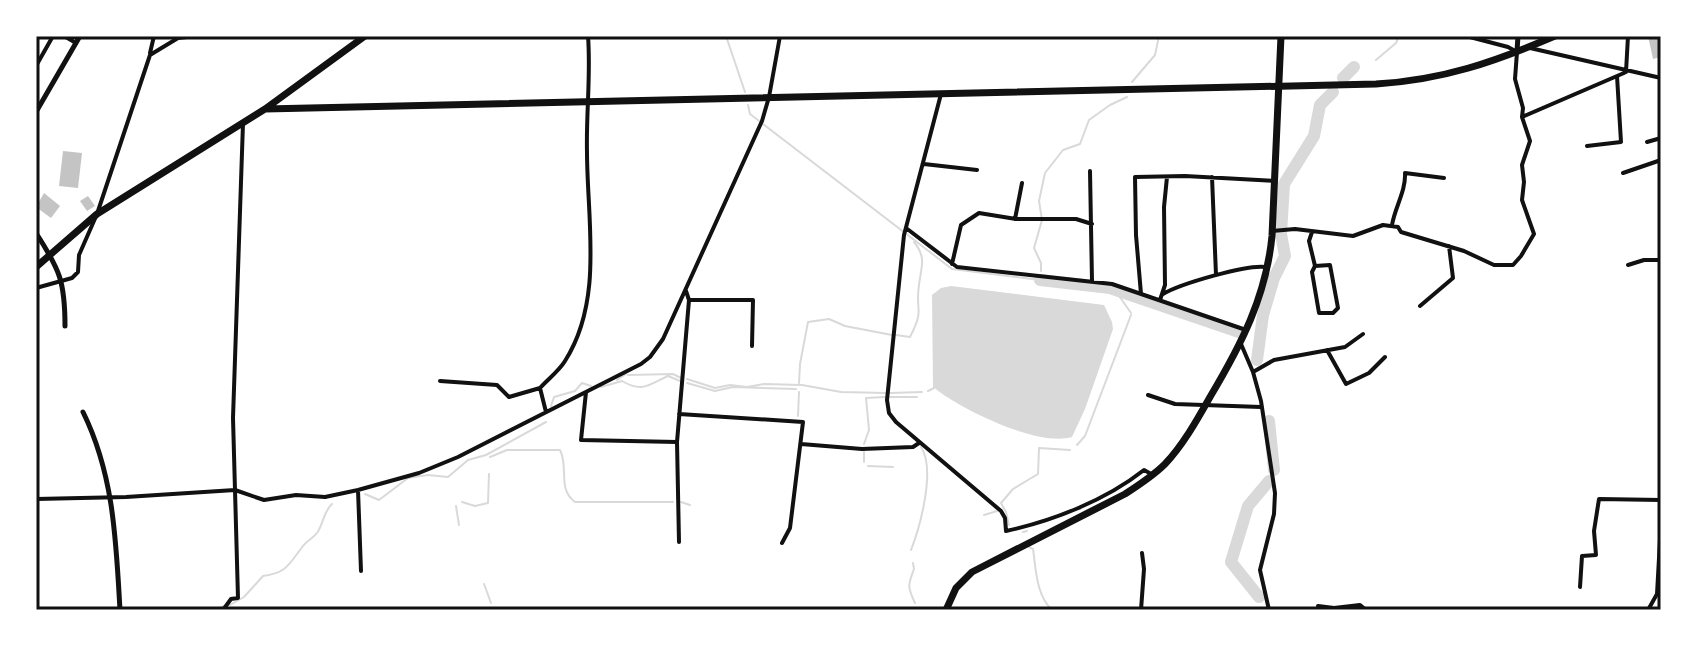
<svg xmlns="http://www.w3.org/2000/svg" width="1697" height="646" viewBox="0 0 1697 646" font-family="Roboto,sans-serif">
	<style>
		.water { fill: #d9d9d9 }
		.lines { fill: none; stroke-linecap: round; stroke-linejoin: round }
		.stream { stroke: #d9d9d9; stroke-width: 2 }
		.river { stroke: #d9d9d9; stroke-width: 12 }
		.building { fill: #c4c4c4 }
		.minor { stroke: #111; stroke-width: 4 }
		.tertiary { stroke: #111; stroke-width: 5 }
		.primary { stroke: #111; stroke-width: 7 }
		.trunk { stroke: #111; stroke-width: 7 }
		.neatline { fill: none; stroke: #111; stroke-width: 3 }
	</style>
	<rect width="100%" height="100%" fill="#fff"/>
	<path class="water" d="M951,286l153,19 8,17 1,7 -28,80 -13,28c-35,10 -112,-28 -139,-50l-1,-92 9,-7z"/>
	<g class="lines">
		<path class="stream" d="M726,36l19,56
			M1376,60l20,-17 3,-7
			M1132,82l23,-27 4,-19
			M748,105l2,9 202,155 88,11
			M1041,271v-8l-7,-15 8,-28 -3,-19 6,-28 18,-23 17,-6 9,-24 21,-15 17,-8
			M1101,286l16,7 14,20
			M896,335l14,2c15,-29 5,-25 9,-52 2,-18 8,-27 -5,-43
			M628,375l45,-1 8,4
			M687,379l28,9 15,-3 17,2 17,-3 38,1 39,7 45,1
			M617,380l9,-6
			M687,383l28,8 18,-4 63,2
			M799,383l1,-19 8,-42 21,-3 16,7 47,9
			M601,387l21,-6c21,12 26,4 46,-5l12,5
			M928,391l6,-3
			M890,393l32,-1
			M890,397h27
			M551,406l3,-9 21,-6 7,-8 9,3
			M798,416l1,-24
			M864,444l5,-14 -3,-32 19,-1
			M1077,445l8,-9 46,-121
			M864,452v10
			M490,457l17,-7h53c9,17 -3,39 15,52h98
			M868,466l25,1
			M365,494l14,6 29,-22 20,-3 20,2 20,-17 18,-5 60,-33
			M462,502l13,4 13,-3 1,-29
			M681,502l9,3
			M456,506l3,19
			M984,515l13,-4
			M1009,525l-3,-13 -5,-9 12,-14 25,-15 1,-26 31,2
			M1023,532l4,-1
			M1029,547l4,2c3,20 3,46 19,61
			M911,550c9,-23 25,-81 10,-103
			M913,563l1,6c-6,16 -7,17 1,34
			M484,584l7,19
			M230,605l14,-8 19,-21c24,-3 26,-12 40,-30 4,-5 10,-8 14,-13 7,-10 6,-21 15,-29
			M214,610l10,-4
			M490,610l1,-2"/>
		<path class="river" d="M1343,78l11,-11
			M1040,280l70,8 132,45
			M1257,360l6,-45 11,-37 11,-22 -4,-22 3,-50 30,-48 6,-31 13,-13
			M1269,421l5,49
			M1259,597l-28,-35 17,-56 21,-25"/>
	</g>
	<path class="building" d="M1648,36h13v21l-8,2z
		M63,151l19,2 -4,35 -19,-2z
		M44,193l16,13 -9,12 -15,-11z
		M88,196l7,10 -8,5 -7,-10z"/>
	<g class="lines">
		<path class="minor" d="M64,36l12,7
			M1530,48l131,30
			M150,53l4,-17
			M36,66l17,-30
			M1626,72l2,-36
			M941,94l-37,141 -17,165 2,13 7,9 105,89 4,7 1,13c47,-10 100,-31 138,-61l9,5
			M1522,117l102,-44
			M1647,142l14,-4
			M1587,146l34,-4 -4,-66
			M924,164l53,6
			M1090,171l2,110
			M1623,173l38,-13
			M1212,177l4,98
			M1015,219l7,-36
			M1392,225c3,-18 14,-34 13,-52l39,5
			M906,228l51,39 155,17 134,46
			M1272,231l23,-2 58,7 30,-11 15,2 3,5 63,19 30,14h19l8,-9 13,-22 -12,-34 2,-18 -2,-17 8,-24 -8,-24 1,-9 -8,-29 2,-27 -9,-5 -42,-11
			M1312,232l-3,9 6,25 -3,6 7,41h14l5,-5 -8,-43 -15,1
			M952,264l9,-39 18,-12 37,6h60l16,5
			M1628,265l16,-5h17
			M36,288l36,-10 6,-6 1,-17 18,-41 53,-159 28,-17 18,-2
			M1141,294l-5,-59 -1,-58 50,-1 90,5
			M1163,294c17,-10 84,-30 103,-27
			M689,300h64l-1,46
			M1160,300l5,-15 -1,-78 3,-30
			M1420,306l33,-28 -4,-32
			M1241,344l12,28 8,29 14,92 -1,21 -14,56 9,40
			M1327,350l19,34 23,-11 16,-16
			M1253,372l21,-12 71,-13 18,-13
			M440,381l57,4 12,12 31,-9
			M586,392l-5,48 96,2
			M1148,395l27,9 86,3
			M546,412l-6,-24c8,-9 19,-17 25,-27 39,-61 22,-141 22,-209 -1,-39 4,-77 1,-116
			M679,414l124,8 -13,106 -8,15
			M801,444l61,5 51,-2 6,-4
			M358,490l3,81
			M36,499l90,-2 109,-7 29,10 32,-5 29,2 33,-7 61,-17 39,-16 183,-93 9,-7 13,-18 99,-218 7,-24 11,-61
			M679,542l-2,-100 12,-142 -3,-9
			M1580,587l2,-31 14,-1 -2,-24 5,-32 62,1
			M1318,606l16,2 26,-3 6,5
			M223,610l8,-11 7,-1 -5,-180 10,-295
			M1141,610l3,-41 -2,-16
			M1648,610l9,-16 4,-72"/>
		<path class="tertiary" d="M1517,51l1,-15
			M36,112l44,-76
			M36,233c24,37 29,49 29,93
			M83,412c31,63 33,129 37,198"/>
		<path class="primary" d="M946,610l10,-22 16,-16 153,-78c14,-9 28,-18 40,-30 18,-19 32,-44 45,-67 31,-52 56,-100 62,-161l9,-200"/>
		<path class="trunk" d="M265,109l1111,-25c67,-4 118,-22 179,-48
			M36,267l61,-53 168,-105 100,-73"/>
	</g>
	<rect width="1697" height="646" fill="none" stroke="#ffffff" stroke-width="76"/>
	<rect x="38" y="38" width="1621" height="570" class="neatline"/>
</svg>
